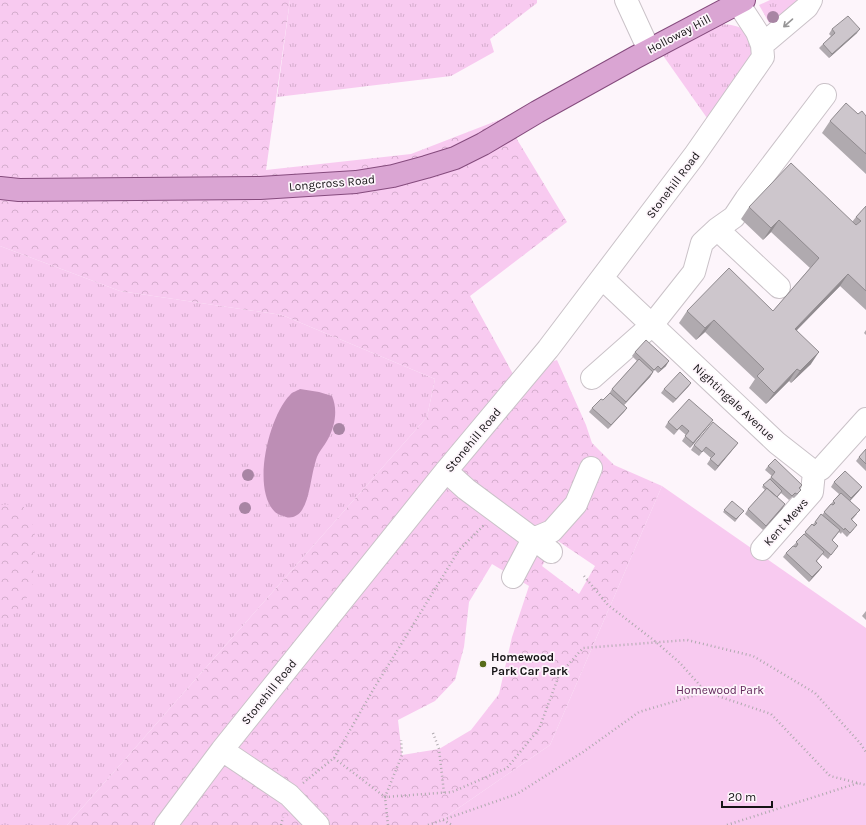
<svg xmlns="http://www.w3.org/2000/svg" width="866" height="825" viewBox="0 0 866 825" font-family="Karla,sans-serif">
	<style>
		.grass { fill: url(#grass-tufts) }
		.forest { fill: url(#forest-crowns); fill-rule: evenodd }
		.green { fill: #f8caf0 }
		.water { fill: #bd8eb5 }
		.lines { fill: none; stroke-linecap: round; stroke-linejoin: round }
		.minor-casing { stroke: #cac2c8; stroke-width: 24 }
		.major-casing { stroke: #854b7d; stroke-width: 24 }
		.path { stroke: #afa9ae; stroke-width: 2.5; stroke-dasharray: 1 3; stroke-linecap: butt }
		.minor { stroke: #fff; stroke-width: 22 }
		.major { stroke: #daa5d3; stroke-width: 22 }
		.tree { fill: #a885a4 }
		.wall { fill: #b0aaaf }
		.shaded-wall { fill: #908b8f }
		.building { fill: #cdc6cc; stroke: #908b8f }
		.oneway { stroke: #969596 }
		.poi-dot { fill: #586c1a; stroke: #fdf5fb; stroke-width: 1.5 }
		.labels { text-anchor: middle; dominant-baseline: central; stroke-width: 3.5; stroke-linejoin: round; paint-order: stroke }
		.street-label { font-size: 12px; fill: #161416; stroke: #fdf5fb }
		.poi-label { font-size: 12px; font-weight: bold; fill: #161416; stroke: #fdf5fb; text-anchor: start }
		.park-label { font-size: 12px; fill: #63295c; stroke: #fdf5fb }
	</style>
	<defs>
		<pattern id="grass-tufts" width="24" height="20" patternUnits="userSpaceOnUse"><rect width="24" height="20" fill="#f8caf0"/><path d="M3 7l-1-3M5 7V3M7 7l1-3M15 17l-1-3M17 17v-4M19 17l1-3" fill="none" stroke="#d4adcd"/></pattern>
		<pattern id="forest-crowns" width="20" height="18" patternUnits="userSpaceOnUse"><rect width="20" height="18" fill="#f8caf0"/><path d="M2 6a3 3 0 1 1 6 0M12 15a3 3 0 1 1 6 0" fill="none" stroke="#d4adcd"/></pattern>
	</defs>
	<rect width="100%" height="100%" fill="#fdf5fb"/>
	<path class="grass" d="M290,0h247v3l-47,36 4,13 -43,24 -174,21z
		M770,0h27l-25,28 -13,-23z
		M720,24c28,1 36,11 30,38l-43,56 -45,-64z
		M0,246l120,45 162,24 153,64 -8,38 -360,408h-67z"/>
	<path class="forest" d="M0,0h290l-24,170 145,-16 93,-36 63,104 -97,74 43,78 44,-14 29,65 6,18 22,22 48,21 -112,259 -116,80h-367l360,-408 8,-38 -153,-64 -162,-24 -120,-45zM558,541l37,25 -16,28 -37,-28zM492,564l37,22 -17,51 -13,57 -28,36 -32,19 -37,6 -4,-35 37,-19 20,-21 9,-33 5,-45z
		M22,504l9,16 5,19 -4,48 -8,16 -24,24v-122z"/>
	<path class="green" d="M662,486l204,142v197h-432l116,-80z"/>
	<path class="water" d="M300,389l19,3 13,4c6,14 3,30 -4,43 -4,8 -10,13 -12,21 -5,15 -6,38 -14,50 -3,5 -10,9 -16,7 -3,-1 -9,-3 -11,-5 -24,-23 -6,-96 15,-117 2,-3 7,-4 10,-6z"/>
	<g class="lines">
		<defs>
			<path id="minor" d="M626,0l23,50
				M762,45l45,-38 4,-7
				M717,229l62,58
				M602,278l175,165 37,29 7,-3 45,-50
				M592,378l60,-53 42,-53 8,-29 15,-14 17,-12 12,-18 79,-104
				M446,471l20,18 85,63
				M762,549l50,-57 2,-20
				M513,577l20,-38 19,-8 24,-27 15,-36
				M222,750l67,45 29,30
				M166,825l56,-75 224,-279 102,-122 146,-193 69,-99 -1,-12 -5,-13 -19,-29"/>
			<path id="major" d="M0,188l19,2 241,-2 96,-6 37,-6 33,-9 29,-9 28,-14 54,-32 99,-55 108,-57"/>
		</defs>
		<use href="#minor" class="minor-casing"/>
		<use href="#major" class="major-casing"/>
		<path class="path" d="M584,576l24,29 48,37 24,21 26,29
			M433,733l6,16 5,44
			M334,758l39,-68 86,-140 25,-25
			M303,783l31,-25 51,39 67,-5 55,-24 32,-39 20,-54 24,-27 104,-8 66,16 62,37 45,50 6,9
			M443,820l9,5
			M281,825l2,-8
			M388,825l-3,-28 17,-42 -1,-15
			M428,825l89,-31 66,-42 56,-40 67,-20 65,22 59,62 36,9
			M727,825l131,-42"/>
		<use href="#minor" class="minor"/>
		<use href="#major" class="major"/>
	</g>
	<g class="tree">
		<circle cx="773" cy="17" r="6"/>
		<circle cx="339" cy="429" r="6"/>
		<circle cx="248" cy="475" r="6"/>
		<circle cx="245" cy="508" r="6"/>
	</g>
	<path class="wall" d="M832,29l25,4 -28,25 -10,-10 12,-12 -2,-2z
		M858,114l8,2v58l-44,-41 8,-12z
		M866,206v104l-26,-24 -43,44 14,34 -20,19 -2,-2 -23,23 -17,-16 6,-9 -50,-47 -9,8 -17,-17 8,-12h86l37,-43 -39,-36 -8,8 -22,-21 8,-12 103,15 4,-5z
		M866,330v5l-2,-2z
		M635,352l31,14 -8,7 -3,-3 -2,2 -3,5 -26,28 3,3 -19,21 -19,-17 3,-4 11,-8 6,-6 3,-5 25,-28 -5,-5z
		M691,383l-3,4 -15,16 -12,-10 3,-4z
		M668,422l42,2 -20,24 -8,-7 4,-6 -7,-6 -5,6 -9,-8z
		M738,443l-23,28 -8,-7 4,-6 -8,-7 -4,5 -8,-6 3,-5z
		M866,449v22l-10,-10 3,-4z
		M768,466l34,19 -2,4 -2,5 -4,4 -2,-1 -3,3 -8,-7 -4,4 8,7 -3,5 -19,21 -18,-16 3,-5 17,-19 -3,-3 10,-11 -7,-6z
		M834,482l28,5 -3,4 -9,10 7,13 -5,6 2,9 -7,8 -5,-5 -1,2 -2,-2 -7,9 6,5 -10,13 -6,-5 -5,7 5,6 -3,4 -10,11 -26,-25 3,-4 7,-7 22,-24 7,-7 17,-21 -8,-7z
		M732,501l10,12 -7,9 -12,-10z
		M866,611v9l-4,-4z"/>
	<path class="shaded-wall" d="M860,29l-3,4 -28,25 3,-4z
		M779,220l-8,12 -8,8 8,-12z
		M848,274l-8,12 -53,54 8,-11z
		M714,320l-9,12 -9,8 9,-12z
		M819,352l-8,12 -20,19 9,-12z
		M669,361l-3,5 -8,7 3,-4z
		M797,369l-8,12 -23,23 8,-11z
		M653,372l-3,5 -27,29 3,-4z
		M691,383l-3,4 -15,16 3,-4z
		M627,408l-3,4 -16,17 3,-4z
		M713,420l-3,4 -20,24 3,-5z
		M738,443l-3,4 -20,24 3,-5z
		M862,487l-3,4 -11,12 3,-5z
		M785,504l-3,5 -19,21 3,-4z
		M822,567l-3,4 -10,11 3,-5z"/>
	<path class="building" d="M848,16l12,13 -28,25 -9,-10 12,-11 -3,-4z
		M846,103l12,11 4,-3 4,5v38l-36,-33z
		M791,163l65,62 5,-4 -5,-4 10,-11v85l-18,-17 -53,55 24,23 -19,19 -3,-2 -23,24 -17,-17 7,-7 -50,-49 -9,8 -18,-17 42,-43 44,43 46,-53 -40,-38 -8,8 -22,-21z
		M646,340l23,21 -8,8 -3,-3 -4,4 -19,-18z
		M639,359l14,13 -27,30 -14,-13z
		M680,372l11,11 -15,16 -12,-10z
		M610,393l17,15 -16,17 -19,-17 9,-9 2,1z
		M689,399l24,21 -20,23 -8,-7 4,-5 -7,-6 -5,5 -9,-8z
		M713,422l25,21 -20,23 -8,-7 5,-5 -9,-7 -4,5 -8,-7z
		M866,449v15l-7,-7z
		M775,459l27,26 -3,3 2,2 -4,4 -2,-1 -3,3 -21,-19 4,-5 -7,-6z
		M845,471l17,16 -11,11 -17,-16z
		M770,479l12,12 -5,6 -14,-12z
		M767,488l18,16 -19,22 -18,-17z
		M841,493l19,17 -9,9 6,6 -7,8 -5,-5 -1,2 -20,-18 7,-8 2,1 2,-2 -2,-2z
		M732,501l12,10 -8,8 -12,-9z
		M821,514l19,16 -8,10 6,6 -7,9 -26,-23 7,-8 2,2 3,-3 -2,-1z
		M804,534l20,18 -8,9 6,6 -10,10 -26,-24 7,-7 3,1 2,-3 -2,-2z"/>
	<defs><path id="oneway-shaft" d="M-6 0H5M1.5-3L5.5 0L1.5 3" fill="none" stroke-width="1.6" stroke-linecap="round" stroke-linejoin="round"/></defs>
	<use class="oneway" href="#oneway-shaft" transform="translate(788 23) rotate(139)"/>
	<circle class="poi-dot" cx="483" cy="664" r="4"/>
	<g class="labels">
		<g class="street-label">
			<text transform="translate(679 34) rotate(-28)">Holloway Hill</text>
			<text transform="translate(332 183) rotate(-5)">Longcross Road</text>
			<text transform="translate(673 185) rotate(-53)">Stonehill Road</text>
			<text transform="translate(734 402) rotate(43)">Nightingale Avenue</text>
			<text transform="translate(473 440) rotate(-50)">Stonehill Road</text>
			<text transform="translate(786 522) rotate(-48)">Kent Mews</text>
			<text transform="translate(269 692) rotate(-51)">Stonehill Road</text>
		</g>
		<g class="poi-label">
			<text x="491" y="657">Homewood<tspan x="491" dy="14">Park Car Park</tspan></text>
		</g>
		<g class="park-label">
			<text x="720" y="690">Homewood Park</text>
		</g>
	</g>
	<path d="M722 801v6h50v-6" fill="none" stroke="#161416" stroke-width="2"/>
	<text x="728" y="801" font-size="12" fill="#161416" stroke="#fdf5fb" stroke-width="3" paint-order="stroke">20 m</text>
</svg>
